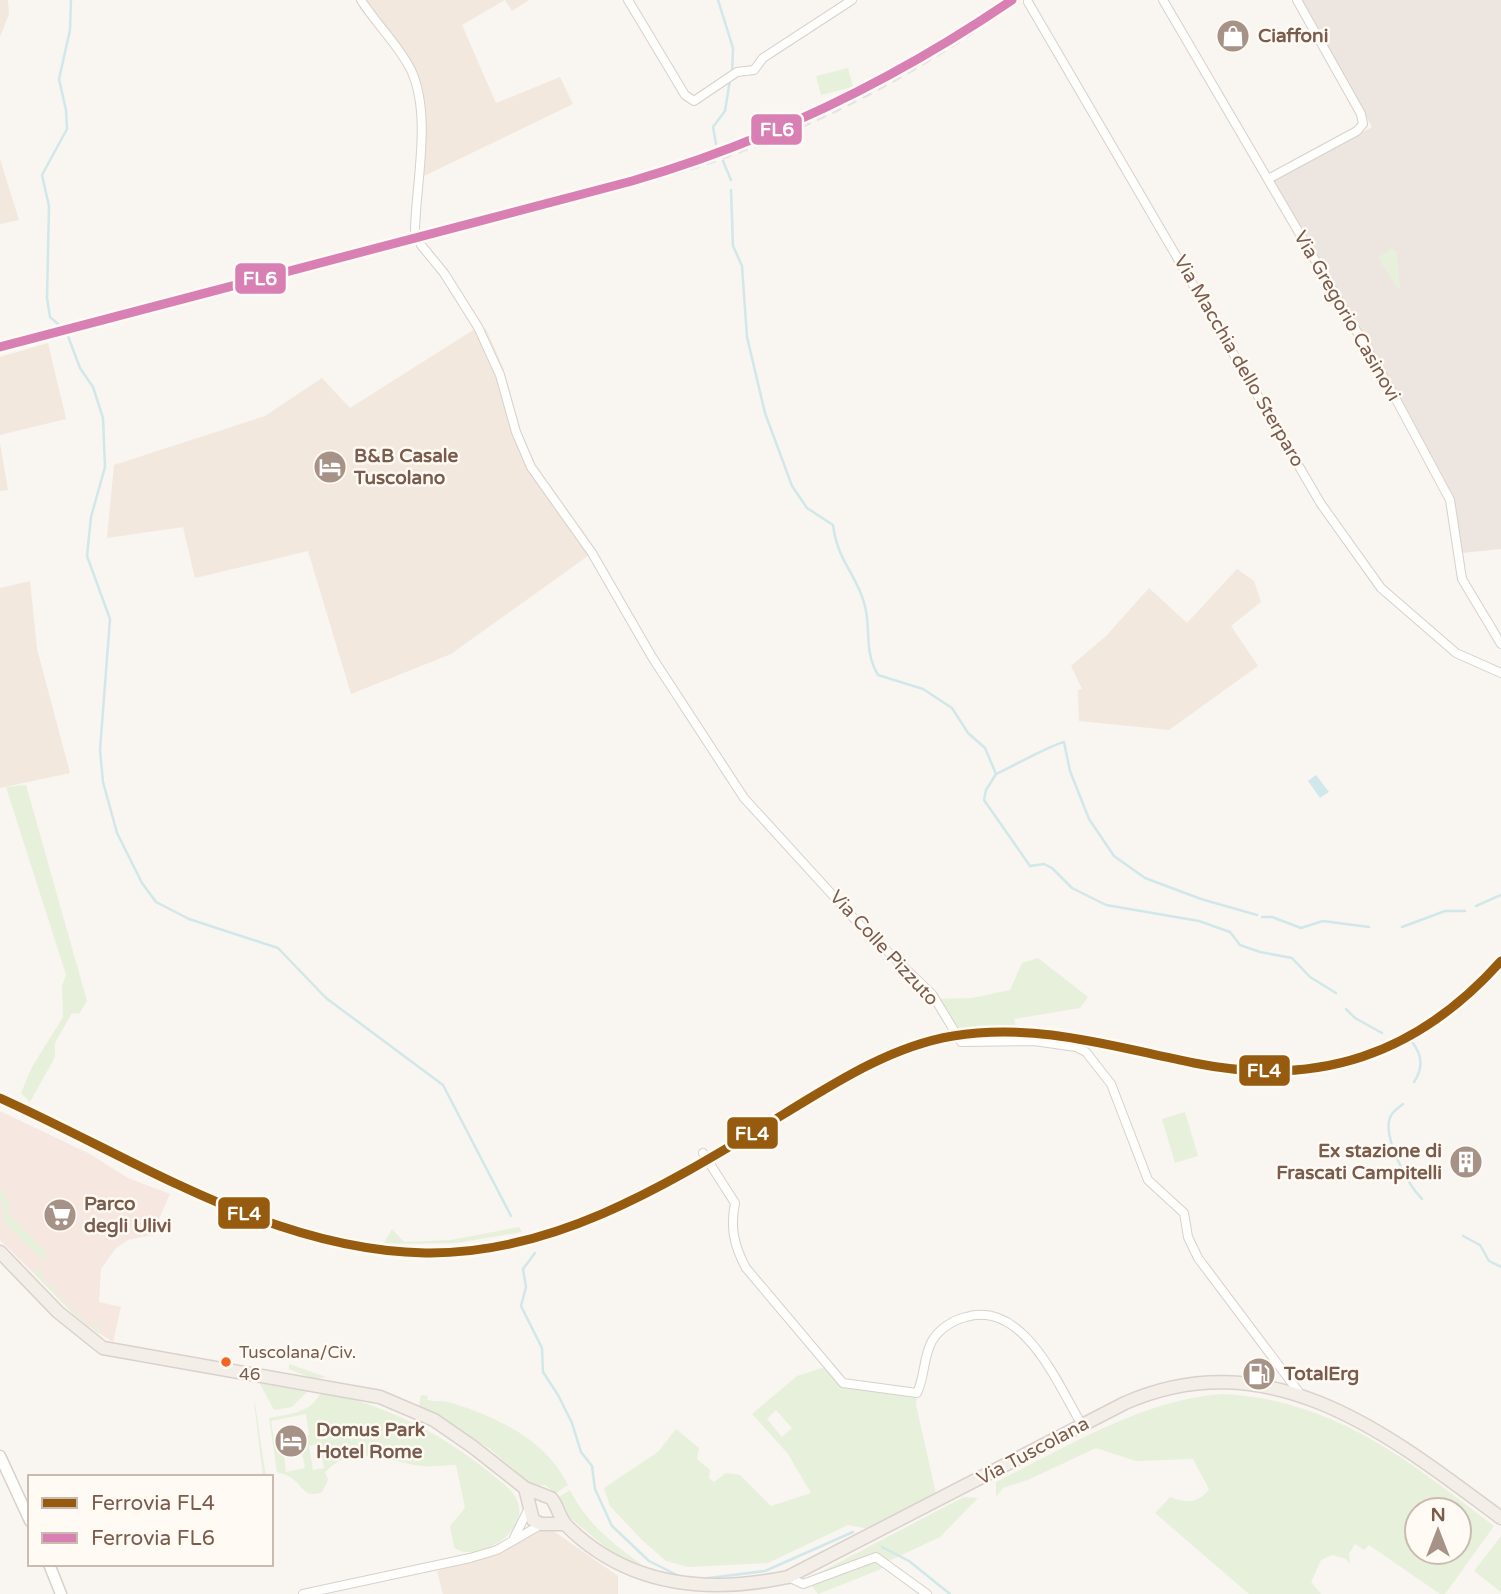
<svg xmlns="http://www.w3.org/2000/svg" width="1501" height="1594" viewBox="0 0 1501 1594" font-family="'Varela Round',sans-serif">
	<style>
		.residential { fill: #f2e8de }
		.commercial { fill: #f6e8e1 }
		.industrial { fill: #ede5e0 }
		.green { fill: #e7f0db; fill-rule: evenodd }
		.water { fill: #d0e8ea }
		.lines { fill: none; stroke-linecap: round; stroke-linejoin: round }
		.stream { stroke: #d0e8ea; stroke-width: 2.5 }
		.street-casing { stroke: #d7d1cb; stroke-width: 10 }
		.secondary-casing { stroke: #d9d2cb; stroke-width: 13 }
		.primary-casing { stroke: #dad1cc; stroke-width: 15 }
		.street { stroke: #fefefd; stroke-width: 8 }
		.secondary { stroke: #fefefd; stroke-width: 10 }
		.primary { stroke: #f3eee8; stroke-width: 12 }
		.rail { stroke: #e6e3e7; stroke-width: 2.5; stroke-dasharray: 10 7; stroke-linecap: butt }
		.rail-1-casing { stroke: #fffaf3; stroke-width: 14 }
		.rail-2-casing { stroke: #fffaf3; stroke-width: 14 }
		.rail-1 { stroke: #965b0e; stroke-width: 9 }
		.rail-2 { stroke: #d880b4; stroke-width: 9 }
		.bus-dot { fill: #f26522; stroke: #fffaf3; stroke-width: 2.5 }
		.labels { text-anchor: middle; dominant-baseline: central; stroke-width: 5; stroke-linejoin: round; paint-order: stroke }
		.bus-label { font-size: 17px; fill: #7a5c4d; stroke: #fffaf3; text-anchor: start }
		.poi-label { font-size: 19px; font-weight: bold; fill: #7a5c4d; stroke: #fffaf3; text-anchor: start }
		.street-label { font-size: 19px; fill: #7a5c4d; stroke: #fffaf3 }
		.line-badge { stroke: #fffaf3; stroke-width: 2.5 }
		.badge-label { font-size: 19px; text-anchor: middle; font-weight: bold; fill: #fff }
	</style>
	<rect width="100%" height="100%" fill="#f9f5f0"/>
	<path class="residential" d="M0,0h8l1,14 -9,23z
		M365,0h164l-17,11 -7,-11 -43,25 34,78 64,-26 13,27 -149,72 2,-56 -12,-51 -5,-12z
		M0,159l19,61 -19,4z
		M478,327l8,2 17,38 22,79 20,44 47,63 -141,101 -100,40 -43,-143 -113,27 -12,-51 -76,11 7,-73 151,-49 57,-38 28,30z
		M48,343l18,76 -66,16v-78z
		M0,443l8,47 -8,1z
		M1237,569l17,12 7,21 -30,24 27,40 -89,64 -90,-9 -1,-31 4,-1 -11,-23 36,-31 42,-47 38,35z
		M30,581l7,68 33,124 -70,15v-200z
		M549,1528l69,48v18h-175l-6,-23 64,-19 36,-22z"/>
	<path class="commercial" d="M0,1111l90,43 38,24 42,16 -18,41 -24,5 -12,8 -15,21 -2,33 22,5 -8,35 -28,-18 -85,-84z"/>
	<path class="industrial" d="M1300,0h201v549l-39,4 -9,-57 -64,-119 -117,-196 100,-54z"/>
	<path class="green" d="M848,68l5,19 -32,8 -5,-19z
		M1392,248l5,4 3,35 -2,2 -20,-31z
		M26,785l61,216 -8,13 -7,-1 -17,30v14l-25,45 -9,-9 11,-26 31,-50 -1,-31 4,-11 -60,-188z
		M1038,958l50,39 -8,11 -66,11 2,8 -56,7 -21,-35 33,-1 38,-8 12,-27z
		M1185,1112l13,44 -23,7 -13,-44z
		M6,1190l-2,7 7,8 -5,6 42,43 -5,6 -38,-36 -5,-31z
		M519,1227l3,5 -66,11 -73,1 9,-15 12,13 47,-2z
		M0,1238l33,34 6,-5 6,17 13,3 -4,5 37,36 5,-4 4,4 -1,6 -25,-19z
		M289,1364l37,13 -12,2 -25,-10z
		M828,1366l15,17 74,10 -1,12 20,89 -67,35 -21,-4 -80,38 -79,4 -23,-6 -24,-21 -32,-34 -6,-18 54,-36 18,-23 23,19 -2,11 13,11 -1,8 5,4 12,-9 14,2 31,31 40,-13 -23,-39 -36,-40 45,-38zM776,1410l16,18 -10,9 -15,-18z
		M259,1382l50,8 -17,17 -18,3z
		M321,1391c63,14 117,40 168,81 10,9 25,17 29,31 11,31 -45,62 -64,44l-4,-21 15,-18 -9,-43c-10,0 -22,2 -33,1 -37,-3 -66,-26 -98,6l3,8 -6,12c-19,8 -20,-10 -34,-16 -3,-2 -7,-2 -11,-4l-8,-54c20,-4 44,-5 52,-27zM306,1414l3,21 -10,2 6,31 -19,4 -4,-34 -8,1 -3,-18zM320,1444l4,24 -11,2 -4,-24z
		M1222,1394c112,5 187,67 272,132l-49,68h-5l-71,-49 -5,5 -9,-6 -6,10 1,10 -4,-5 -14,-4 -11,5 -10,22 10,12h-72l-94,-81 15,-16c16,6 28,7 39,-8l-16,-30 -57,2 -40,-13 -66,31 -27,9 -7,9v-15c71,-35 146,-82 226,-88zM1417,1510h42v42h-42z
		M421,1395l7,1 -1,4c9,2 15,0 25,3 47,15 94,37 116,82l-12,8 -11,-8 -12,1 -44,-38 -70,-43z
		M254,1402l1,1 11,74h-3z
		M570,1490c19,38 49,58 82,82l-33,-14 -61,-50 1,-11z
		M964,1497l14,1 -38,39 -49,23 -12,10 -61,24 -11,-15z
		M1501,1536v56l-27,-21z"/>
	<path class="water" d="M1316,775l13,17 -9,6 -12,-17z"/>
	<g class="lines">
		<path class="stream" d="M71,0l-1,30 -11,49 7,31 1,19 -25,46 7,31 -2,92 3,19 16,14 14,37 13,19 10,31 2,49 -14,50 -4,39 23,63 -10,131 3,32 14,51 25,50 14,19 33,17 89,29 48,50 117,87 68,131
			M718,0l15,48 -1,26
			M716,144l-3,-17 12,-16 5,-31
			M723,161l8,19
			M731,190l2,56 9,20 5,71 18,76 27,73 15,22 26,17c5,38 24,49 32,81 6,24 -1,46 13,69l45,14 29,19 16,25 17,15 11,26 -10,16 -2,10 46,66 14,-2 8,4 20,20 34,17 93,16 31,11 10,13 20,7 32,6 18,19 26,16
			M996,774c13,-6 59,-31 68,-32l6,29 19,48 25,37 31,22 56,21 56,16
			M1476,906l25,-11
			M1262,917h10l29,11 22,-7 46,6
			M1402,927l43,-16h20
			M1346,1009l9,9 27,15
			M1412,1042c11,14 11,26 2,40
			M1403,1104c-6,5 -13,9 -14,17 -4,20 19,64 33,78
			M1463,1236l17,9 9,16 12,6
			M535,1253l-12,16 3,18 -5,19 21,42 1,24 15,23 14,28 9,29 11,14 3,23 17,37 37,35 28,14
			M882,1547l27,14 41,33
			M701,1579l64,-8 88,-39"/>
		<defs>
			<path id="street" d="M361,0c15,24 37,44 50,70 21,45 5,112 4,160
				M628,0l57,95 9,6 43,-29 17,-2 9,-12 89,-58
				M1163,0l228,390 59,110 12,79 39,65
				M1028,2l293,502 60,84 75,65 45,20
				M1268,179l89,-48 6,-7 -2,-10 -64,-114
				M421,245l23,28 34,54 22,48 16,57 15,35 61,86 60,104 92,141 115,126 73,70 29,48 73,-1 42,6 10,5 25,32 37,96 36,33 4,24 10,21 103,137
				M703,1153l32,50c-5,24 -1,43 11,65l97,115 74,10c8,-16 6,-36 15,-52 7,-12 21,-21 34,-24 58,-17 92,68 116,108
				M514,1538l14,-28
				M788,1577l15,7 73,-27 51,37
				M303,1594l167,-36 27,-8 45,-26"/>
			<path id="secondary" d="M0,1456l30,65
				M49,1564l12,30"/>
			<path id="primary" d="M0,1252l58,60 45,36 277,49 54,23 39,27 52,41 26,10c7,8 8,20 16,28 60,60 140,68 221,51l337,-174c146,-64 266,33 376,115
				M525,1488l8,32 8,4h24"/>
		</defs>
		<use href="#street" class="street-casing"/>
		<use href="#secondary" class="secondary-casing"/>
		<use href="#primary" class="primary-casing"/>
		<use href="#street" class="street"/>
		<use href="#secondary" class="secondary"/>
		<use href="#primary" class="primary"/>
		<path class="rail" d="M0,352c136,-35 270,-74 406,-110 95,-24 192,-43 285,-73 119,-38 228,-95 329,-169"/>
		<defs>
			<path id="rail-1" d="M0,1098c136,61 271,152 425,155 133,2 249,-73 359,-139 52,-32 108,-68 169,-78 83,-14 161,11 241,27 124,25 223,-8 307,-102"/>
			<path id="rail-2" d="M0,347l632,-166c138,-40 261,-100 380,-181"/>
		</defs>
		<use href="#rail-1" class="rail-1-casing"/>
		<use href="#rail-2" class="rail-2-casing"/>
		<use href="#rail-1" class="rail-1"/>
		<use href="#rail-2" class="rail-2"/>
	</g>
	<defs>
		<symbol id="shop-disc" viewBox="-11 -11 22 22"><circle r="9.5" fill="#a69286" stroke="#fffaf3"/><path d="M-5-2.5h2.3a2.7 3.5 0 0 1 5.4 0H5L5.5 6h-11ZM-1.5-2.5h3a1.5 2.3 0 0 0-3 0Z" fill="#fff"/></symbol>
		<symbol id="hotel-disc" viewBox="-11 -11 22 22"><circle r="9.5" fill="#a69286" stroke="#fffaf3"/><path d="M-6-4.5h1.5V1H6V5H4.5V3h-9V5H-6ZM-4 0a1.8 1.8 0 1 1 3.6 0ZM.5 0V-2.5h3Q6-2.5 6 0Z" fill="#fff"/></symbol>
		<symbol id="building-disc" viewBox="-11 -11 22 22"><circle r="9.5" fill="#a69286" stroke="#fffaf3"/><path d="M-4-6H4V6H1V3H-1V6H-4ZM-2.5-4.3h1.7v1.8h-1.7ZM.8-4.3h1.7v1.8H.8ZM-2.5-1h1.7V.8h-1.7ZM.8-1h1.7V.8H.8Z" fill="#fff"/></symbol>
		<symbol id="supermarket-disc" viewBox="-11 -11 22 22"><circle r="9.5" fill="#a69286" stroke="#fffaf3"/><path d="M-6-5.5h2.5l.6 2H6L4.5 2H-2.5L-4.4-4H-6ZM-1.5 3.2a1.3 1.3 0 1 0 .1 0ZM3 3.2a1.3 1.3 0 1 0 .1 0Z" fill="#fff"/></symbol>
		<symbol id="fuel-disc" viewBox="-11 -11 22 22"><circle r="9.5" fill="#a69286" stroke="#fffaf3"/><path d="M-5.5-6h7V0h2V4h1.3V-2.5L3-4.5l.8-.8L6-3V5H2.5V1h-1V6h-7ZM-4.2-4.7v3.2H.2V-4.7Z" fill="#fff"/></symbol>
	</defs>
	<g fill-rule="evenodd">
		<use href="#shop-disc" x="1214" y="17" width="38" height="38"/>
		<use href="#hotel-disc" x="311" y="448" width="38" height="38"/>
		<use href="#building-disc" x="1447" y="1143" width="38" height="38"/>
		<use href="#supermarket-disc" x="41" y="1196" width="38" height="38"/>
		<use href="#fuel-disc" x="1240" y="1355" width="38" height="38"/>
		<use href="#hotel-disc" x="272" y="1422" width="38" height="38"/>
	</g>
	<circle class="bus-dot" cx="226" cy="1362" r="6"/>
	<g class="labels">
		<g class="bus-label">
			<text x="239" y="1352">Tuscolana/Civ.<tspan x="239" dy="22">46</tspan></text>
		</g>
		<g class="poi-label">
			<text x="1258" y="36">Ciaffoni</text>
			<text x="354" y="456">B&amp;B Casale<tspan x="354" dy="22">Tuscolano</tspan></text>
			<text x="1442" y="1151" text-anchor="end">Ex stazione di<tspan x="1442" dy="22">Frascati Campitelli</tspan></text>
			<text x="84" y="1204">Parco<tspan x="84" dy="22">degli Ulivi</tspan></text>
			<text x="1284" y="1374">TotalErg</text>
			<text x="316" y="1430">Domus Park<tspan x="316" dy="22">Hotel Rome</tspan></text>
		</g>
		<g class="street-label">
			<text transform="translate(1347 316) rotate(60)">Via Gregorio Casinovi</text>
			<text transform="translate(1239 361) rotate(60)">Via Macchia dello Sterparo</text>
			<text transform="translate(884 948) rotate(47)">Via Colle Pizzuto</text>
			<text transform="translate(1033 1451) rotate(-28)">Via Tuscolana</text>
		</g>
	</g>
	<g class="line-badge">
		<rect x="750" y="113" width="53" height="33" rx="7" fill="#d880b4"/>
		<rect x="234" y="262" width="53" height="33" rx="7" fill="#d880b4"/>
		<rect x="1238" y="1054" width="53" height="33" rx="7" fill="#965b0e"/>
		<rect x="726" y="1116" width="53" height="34" rx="7" fill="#965b0e"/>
		<rect x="217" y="1196" width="54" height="34" rx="7" fill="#965b0e"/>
	</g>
	<g class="badge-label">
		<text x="777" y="136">FL6</text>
		<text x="260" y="285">FL6</text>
		<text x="1264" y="1077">FL4</text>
		<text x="752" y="1140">FL4</text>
		<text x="244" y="1220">FL4</text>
	</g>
	<rect x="28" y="1475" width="245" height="91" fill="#fffaf3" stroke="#cabbb1" stroke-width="2"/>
	<rect x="42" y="1498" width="35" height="10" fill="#965b0e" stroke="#cabbb1" stroke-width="2"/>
	<text x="91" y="1510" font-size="21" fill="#7a5c4d">Ferrovia FL4</text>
	<rect x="42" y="1533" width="35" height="10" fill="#d880b4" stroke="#cabbb1" stroke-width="2"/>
	<text x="91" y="1545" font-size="21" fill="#7a5c4d">Ferrovia FL6</text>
	<g transform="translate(1438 1531)"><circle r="33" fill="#fffaf3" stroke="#cabbb1" stroke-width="2"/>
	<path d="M0-5L12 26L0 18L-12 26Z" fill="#a69286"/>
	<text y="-10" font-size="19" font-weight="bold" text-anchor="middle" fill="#7a5c4d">N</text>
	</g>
</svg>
